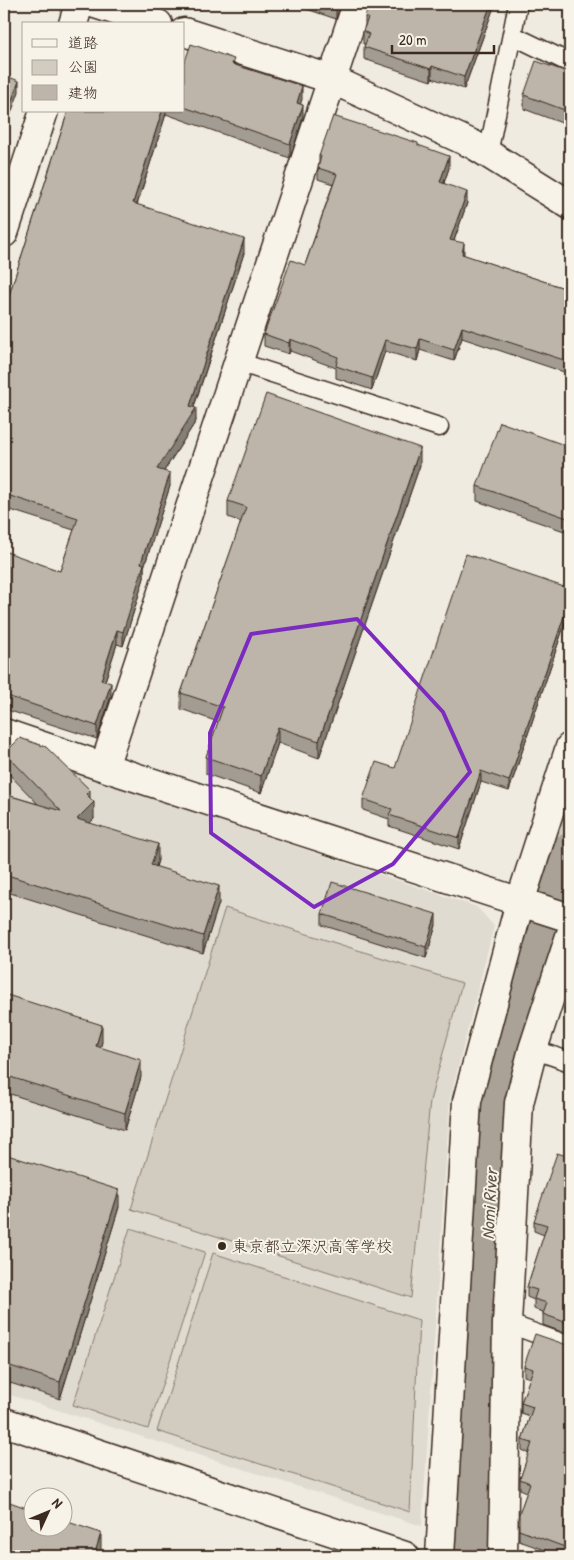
<svg xmlns="http://www.w3.org/2000/svg" width="574" height="1560" viewBox="0 0 574 1560" font-family="'Patrick Hand','Klee One',sans-serif">
	<style>
		.built { fill: #e0dbd0 }
		.green { fill: #d1cbc0; stroke: #867a6f }
		.lines { fill: none; stroke-linecap: round; stroke-linejoin: round }
		.river { stroke: #aaa296; stroke-width: 61 }
		.service-casing { stroke: #3b2a1e; stroke-width: 21 }
		.minor-casing { stroke: #3b2a1e; stroke-width: 31 }
		.service { stroke: #f7f3e8; stroke-width: 18 }
		.minor { stroke: #f7f3e8; stroke-width: 28 }
		.wall { fill: #a39c92; stroke: #3b2a1e }
		.shaded-wall { fill: #847f77; stroke: #3b2a1e }
		.building { fill: #bdb5aa; stroke: #3b2a1e }
		.marked { fill: none; stroke: #7b2cbf; stroke-width: 4; stroke-linejoin: round }
		.poi-dot { fill: #3b2a1e; stroke: #f7f3e8; stroke-width: 2 }
		.labels { text-anchor: middle; dominant-baseline: central; stroke-width: 4; stroke-linejoin: round; paint-order: stroke }
		.poi-label { font-size: 16px; fill: #3b2a1e; stroke: #f7f3e8; text-anchor: start }
		.water-label { font-size: 18px; font-style: italic; fill: #625448; stroke: #f7f3e8 }
	</style>
	<rect width="100%" height="100%" fill="#efebe0"/>
	<filter id="ink" filterUnits="userSpaceOnUse"><feTurbulence type="fractalNoise" baseFrequency=".02" numOctaves="2"/><feDisplacementMap in="SourceGraphic" scale="10" xChannelSelector="R" yChannelSelector="G"/><feConvolveMatrix kernelMatrix="1 2 1 2 8 2 1 2 1" color-interpolation-filters="sRGB"/></filter>
	<g filter="url(#ink)">
		<path class="built" d="M4,748l473,159 17,19 -44,173 -28,427 -418,-133z"/>
		<path class="green" d="M570,785v96l-18,57 -51,175 -17,443h-28l10,-253 11,-206 46,-171z
			M225,908l237,75 -32,118 -19,197 -280,-89z
			M130,1228l75,24 -57,177 -75,-24z
			M213,1253l206,67 -9,192 -253,-81z"/>
		<g class="lines">
			<path class="river" d="M469,1556l25,-447 76,-245"/>
			<defs>
				<path id="service" d="M512,35l58,28
					M488,154l30,-150
					M238,362l201,65
					M533,1049l37,13
					M507,1323l63,23"/>
				<path id="minor" d="M95,4l63,20
					M73,24l6,-20
					M184,32l147,47 143,66 96,60
					M4,233l40,-122
					M4,733l100,34 466,151
					M104,767l253,-763
					M4,1422l401,134
					M440,1556l27,-455 53,-199 50,-155
					M503,1556l4,-233 12,-220 14,-54 37,-113"/>
			</defs>
			<use href="#service" class="service-casing"/>
			<use href="#minor" class="minor-casing"/>
			<use href="#service" class="service"/>
			<use href="#minor" class="minor"/>
		</g>
		<path class="wall" d="M292,4h49l-5,15z
			M495,4l-31,85 -32,-11 -1,3 -67,-22v-12l1,-3h-2v-13l2,-6v-8z
			M184,61l50,3 68,35 -2,5 3,14 -13,40 -124,-44 -29,91 107,48 -50,154 2,14 -32,50 6,15 -26,81v11l-21,68 -6,-2 -12,37 6,15 -14,43 -93,-30v-157l56,19 14,-41 -70,-22v-197l64,-200h116z
			M570,73v53l-46,-17v-14z
			M418,145l31,23 -5,15 23,20 -13,38 10,14 106,35v84l-108,-36 -8,23 -34,-11 -3,11 -32,-10 -13,39 -36,-12v-10l-46,-17 -1,3 -25,-8v-12l41,-69 28,-81 -15,-5v-11l1,-6v-6z
			M570,447v86l-93,-32v-15z
			M420,465l-101,293 -41,-15 -17,50 -55,-19v-17l12,-35 -37,-13v-16l60,-171 -13,-5v-16z
			M570,589v19l-61,183 -28,-9 -22,67 -70,-23v-7l-26,-9v-11l32,-31z
			M5,753l85,45 4,21 -4,4 68,37 -2,7 63,36 -16,50 -199,-62v-97l34,10 -33,-34z
			M322,914l114,11 -10,33 -104,-33z
			M570,975v21l-3,-1v-11z
			M4,994l98,48 -2,6 41,29 -16,53 -121,-38z
			M4,1154l115,53 -59,192 -56,-18z
			M570,1157v178l-27,-10v-13l-9,-3v-9l-7,-3v-10l17,-52 -10,-4v-10z
			M570,1346v210h-8l-43,-15v-27l8,-22 -7,-3v-10l9,-26 -7,-3v-10l8,-24 -9,-3v-10l9,-25 -6,-2v-10z"/>
		<path class="shaded-wall" d="M5,4h4l-5,13v-11z
			M337,4h4l-5,15v-10z
			M491,4h4l-31,85v-12z
			M432,66v12l-1,3v-12z
			M19,81v11l-15,40v-11z
			M302,86v13l-5,17v-13z
			M303,105v13l-13,40v-14z
			M162,111h4v3l-33,103v-14z
			M449,156v12l-9,26v-12z
			M467,192v11l-17,49v-12z
			M244,239v14l-53,162 5,-7v13l-39,61v-13l33,-63z
			M464,243v12l-2,-1z
			M462,327v11l-8,23v-11z
			M290,339v12l-1,3v-11z
			M420,339v11l-3,11v-12z
			M385,340v11l-13,39v-12z
			M420,448v17l-101,293v-17z
			M170,473v13l-26,81v11l-21,68v-14l18,-69z
			M570,598v10l-61,183v-10z
			M117,630v14l-16,49v-13z
			M111,683v13l-14,43v-13z
			M278,727v16l-17,50v-17z
			M481,771v11l-22,67v-11z
			M90,790v16l4,-4v17l-17,17v-17l9,-25z
			M158,844v16l-7,22v-17z
			M219,886v17l-16,50v-17z
			M436,914v11l-10,33v-11z
			M102,1025v17l-6,21v-17z
			M141,1060v17l-16,53v-17z
			M119,1190v17l-59,192v-17z
			M101,1533v17l-2,6h-5z"/>
		<path class="building" d="M320,4h17l-1,5z
			M369,4h122l-27,73 -32,-11 -1,3 -67,-22 5,-13 -6,-3 5,-13 -3,-1z
			M191,44l43,15 -2,5 70,22 -5,17 6,2 -13,39 -106,-37v-46h1z
			M536,61l34,12v39l-46,-17z
			M4,75l15,6 -15,40z
			M68,111h94l-29,92 111,36 -54,167 6,2 -39,61 13,4 -29,90 3,1 -21,68 -6,-2 -16,50 10,3 -14,43 -93,-31v-144l56,20 18,-53 -74,-24v-183z
			M333,116l85,27v2l31,11 -9,26 27,10 -17,48 14,3 -2,11 108,36v72l-108,-35 -8,23 -34,-11 -3,10 -32,-9 -13,38 -36,-12 2,-9 -48,-18 -1,4 -25,-9 27,-74 14,5 32,-91 -19,-6 3,-12h-2z
			M266,394l154,54 -101,293 -41,-14 -17,49 -55,-19 17,-50 -42,-14 65,-186 -18,-6z
			M500,422l70,25v72l-93,-33z
			M466,554l104,35v9l-61,183 -28,-10 -22,67 -70,-23 3,-6 -29,-10 13,-37 19,6z
			M20,738l26,9 44,43 -4,4 8,8 -17,17 81,25 -7,21 68,21 -16,50 -199,-62v-80l57,17 -56,-58z
			M332,882l104,32 -10,33 -104,-33z
			M570,975v10l-3,-1z
			M4,994l98,31 -6,21 45,14 -16,53 -121,-38z
			M557,1153l13,4v167l-27,-10 4,-11 -13,-4 3,-9 -10,-3 20,-62 -13,-4z
			M4,1154l115,36 -59,192 -56,-18z
			M535,1334l35,12v203l-51,-19v-16l11,-31 -10,-4 12,-36 -10,-3 11,-33 -12,-4 12,-34 -9,-3z
			M4,1500l28,10v18h30v-8l39,13 -7,23h-90z"/>
	</g>
	<path class="marked" d="M357,619l86,93 27,60 -77,92 -79,43 -103,-74 -1,-100 41,-99z"/>
	<circle class="poi-dot" cx="222" cy="1246" r="5"/>
	<g class="labels">
		<g class="poi-label">
			<text x="232" y="1246">東京都立深沢高等学校</text>
		</g>
		<g class="water-label">
			<text transform="translate(489 1204) rotate(-87)">Nomi River</text>
		</g>
	</g>
	<rect width="574" height="1560" fill="none" stroke="#f7f3e8" stroke-width="20"/>
	<rect x="10" y="10" width="554" height="1540" fill="none" stroke="#3b2a1e" stroke-width="2" filter="url(#ink)"/>
	<rect x="22" y="22" width="162" height="90" fill="#f7f3e8" stroke="#aca397"/>
	<rect x="32" y="39" width="25" height="8" fill="#f7f3e8" stroke="#aca397"/>
	<text x="68" y="48" font-size="15" fill="#3b2a1e">道路</text>
	<rect x="32" y="60" width="25" height="15" fill="#d1cbc0" stroke="#aca397"/>
	<text x="68" y="72" font-size="15" fill="#3b2a1e">公園</text>
	<rect x="32" y="85" width="25" height="15" fill="#bdb5aa" stroke="#aca397"/>
	<text x="68" y="98" font-size="15" fill="#3b2a1e">建物</text>
	<g transform="translate(48 1512) rotate(46)"><circle r="24" fill="#f7f3e8" stroke="#aca397"/>
	<path d="M0-4L9 19L0 12L-9 19Z" fill="#3b2a1e"/>
	<text y="-8" font-size="14" font-weight="bold" text-anchor="middle" fill="#3b2a1e">N</text>
	</g>
	<path d="M392 45v8h102v-8" fill="none" stroke="#3b2a1e" stroke-width="2.5"/>
	<text x="399" y="45" font-size="15" fill="#3b2a1e" stroke="#f7f3e8" stroke-width="4" paint-order="stroke">20 m</text>
</svg>
